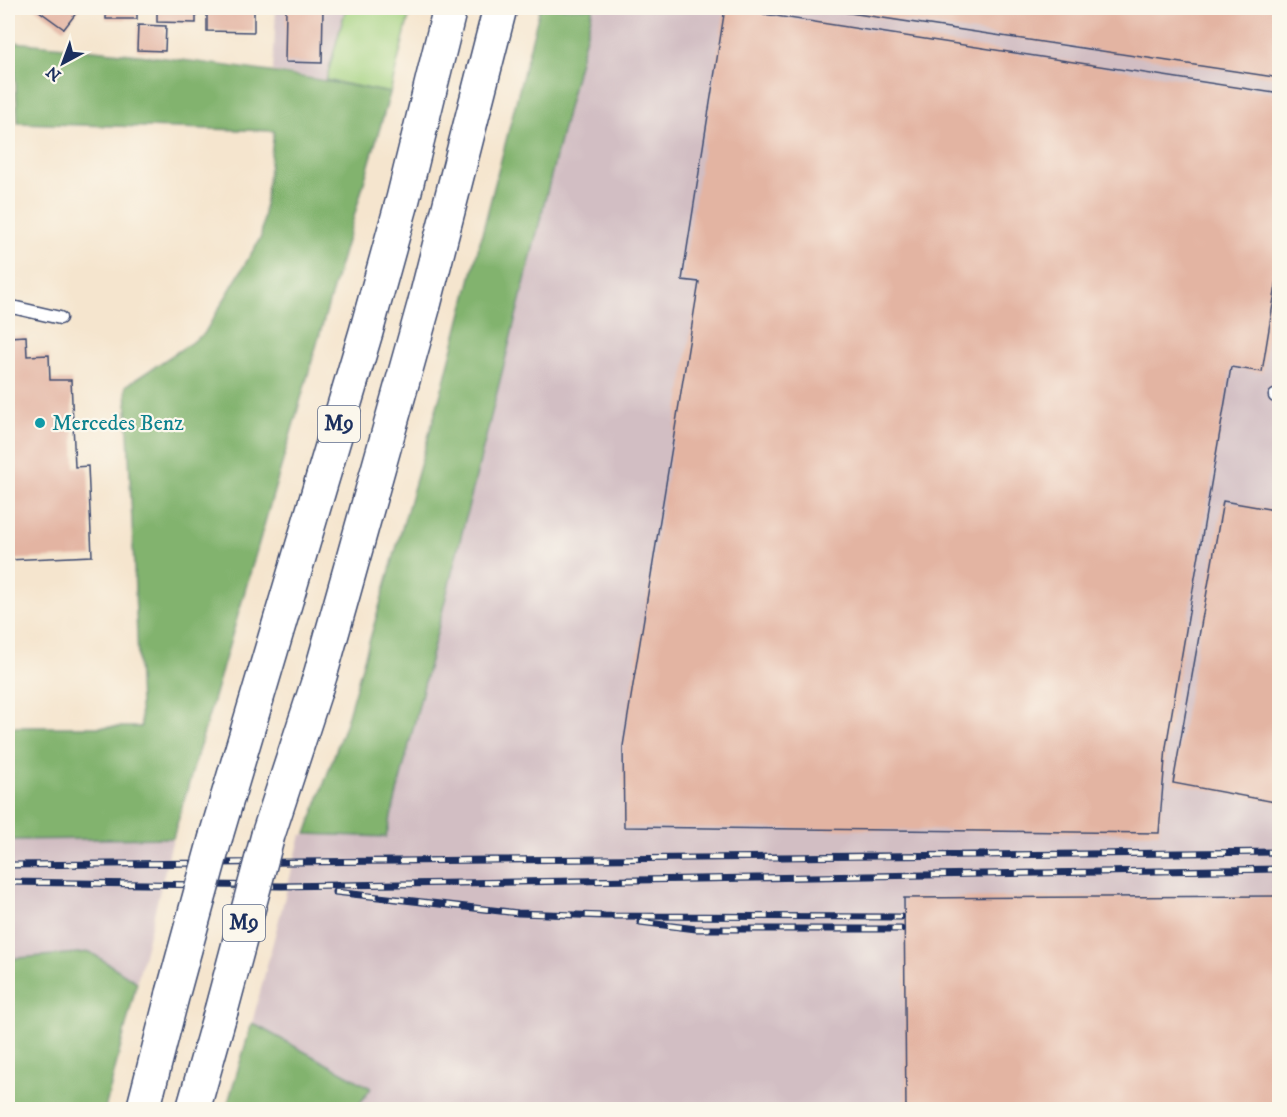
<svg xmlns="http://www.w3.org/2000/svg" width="1287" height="1117" viewBox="0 0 1287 1117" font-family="'IM FELL DW Pica',serif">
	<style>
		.industrial { fill: #d2bec3 }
		.green { fill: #a3d17f; stroke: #5f806e; stroke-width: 1.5 }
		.forest { fill: #82b36e; stroke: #4e7166; stroke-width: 1.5 }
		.building { fill: #e3b4a2 }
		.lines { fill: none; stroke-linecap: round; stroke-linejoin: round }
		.lane-casing { stroke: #3c4a6f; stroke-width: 15 }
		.highway-casing { stroke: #3c4a6f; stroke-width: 36 }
		.lane { stroke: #fff; stroke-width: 12 }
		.highway { stroke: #fff; stroke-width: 33 }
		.rail-casing { stroke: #1b2f5e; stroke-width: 7 }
		.rail { stroke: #fbf7ec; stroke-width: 4.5; stroke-dasharray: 14; stroke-linecap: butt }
		.highway-bridge-casing { stroke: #3c4a6f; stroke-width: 36; stroke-linecap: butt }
		.highway-bridge { stroke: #fff; stroke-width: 33 }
		.culture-dot { fill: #0f9aa8; stroke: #fbf7ec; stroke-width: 2 }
		.labels { text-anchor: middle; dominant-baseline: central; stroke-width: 4.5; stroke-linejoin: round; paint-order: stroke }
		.shield { fill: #fbf7ec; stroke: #5e6b89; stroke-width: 1.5 }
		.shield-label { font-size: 21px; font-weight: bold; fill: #1b2f5e }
		.culture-label { font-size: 22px; fill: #0d838f; stroke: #fbf7ec; text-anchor: start }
	</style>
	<rect width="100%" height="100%" fill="#fbf7ec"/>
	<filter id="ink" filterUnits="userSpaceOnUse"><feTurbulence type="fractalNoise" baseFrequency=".0167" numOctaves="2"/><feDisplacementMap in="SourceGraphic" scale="12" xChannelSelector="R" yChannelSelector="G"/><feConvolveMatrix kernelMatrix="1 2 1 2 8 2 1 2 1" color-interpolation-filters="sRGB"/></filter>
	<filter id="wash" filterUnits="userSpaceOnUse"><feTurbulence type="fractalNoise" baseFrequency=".008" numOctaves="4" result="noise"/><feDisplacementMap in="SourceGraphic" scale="24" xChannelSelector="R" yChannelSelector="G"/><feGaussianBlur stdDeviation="1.35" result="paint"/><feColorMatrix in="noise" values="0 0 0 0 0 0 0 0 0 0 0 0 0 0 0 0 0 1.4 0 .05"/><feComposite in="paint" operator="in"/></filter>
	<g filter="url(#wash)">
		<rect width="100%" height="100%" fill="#f5e5ce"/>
		<path class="industrial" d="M276,8h70l-20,72 -53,-9z
			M593,8h686v1101h-923l14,-21 -118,-65 49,-188 85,2z
			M173,838l-36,144 -47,-30 -82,7v-119z"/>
		<path class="green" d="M346,8h65l-21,85 -64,-13z"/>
		<path class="forest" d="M540,8h53l-207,829 -80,-3 40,-112 97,-336z
			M13,42c127,12 253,26 377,51l-217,745 -165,2v-113h133l-15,-341 78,-52 57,-97 13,-106 -256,-8z
			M90,952l47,30 -32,127h-97v-150z
			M252,1023l119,65 -15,21h-130z"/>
		<g id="blocks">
			<path class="building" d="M35,8h45l-16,21z
				M106,8h31v11h-31z
				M157,8h39v15l-39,-1z
				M207,8h47v24l-47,-1z
				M286,8h37l-1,55 -37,-1z
				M725,8l555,86v167l-18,111 -31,-5 -65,380 -7,86 -535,-6 -1,-81 76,-464 -17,-2z
				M824,8h456v70l-456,-69z
				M138,25l28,1 -1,25 -28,-1z
				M26,336l1,20 22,-1 1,25h21l4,87 13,-1 4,90 -84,4v-223z
				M1223,501l57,10v292l-107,-20z
				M1280,896v214h-374l-2,-212z"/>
		</g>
	</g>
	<g filter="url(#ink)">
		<use href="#blocks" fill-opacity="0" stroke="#3c4a6f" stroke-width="1.5"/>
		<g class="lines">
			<defs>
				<path id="lane" d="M8,306l52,12
					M1275,396l5,1"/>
				<path id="highway" d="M268,835l52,-159 24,-85 80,-286 76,-297
					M216,836l150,-504 37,-133 47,-191
					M143,1110l30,-117
					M193,1110l28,-99"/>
			</defs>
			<use href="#lane" class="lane-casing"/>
			<use href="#highway" class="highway-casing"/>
			<use href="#lane" class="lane"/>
			<use href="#highway" class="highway"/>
			<defs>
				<path id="rail" d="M8,865l1272,-13
					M8,882l274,4 998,-17
					M335,892l183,21 87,3 296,1
					M640,922l56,7h205"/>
			</defs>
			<use href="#rail" class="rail-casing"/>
			<use href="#rail" class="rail"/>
			<defs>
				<path id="highway-bridge" d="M173,993l43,-157
					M221,1011l47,-176"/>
			</defs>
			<use href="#highway-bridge" class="highway-bridge-casing"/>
			<use href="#highway-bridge" class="highway-bridge"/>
		</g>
	</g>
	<circle class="culture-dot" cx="40" cy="423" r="6"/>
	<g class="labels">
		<g class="shield">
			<rect x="318" y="406" width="42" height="36" rx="4.5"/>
			<rect x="223" y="905" width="42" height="36" rx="4.5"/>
		</g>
		<g class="shield-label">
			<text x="339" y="424">M9</text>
			<text x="244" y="923">M9</text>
		</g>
		<g class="culture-label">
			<text x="52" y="423">Mercedes Benz</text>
		</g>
	</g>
	<rect width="1287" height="1117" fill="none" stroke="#fbf7ec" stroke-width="30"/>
	<g transform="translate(63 63) rotate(221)" stroke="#fbf7ec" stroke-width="4.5" paint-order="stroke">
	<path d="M0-4.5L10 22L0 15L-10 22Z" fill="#1b2f5e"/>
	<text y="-9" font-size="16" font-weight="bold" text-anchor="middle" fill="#1b2f5e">N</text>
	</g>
</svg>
